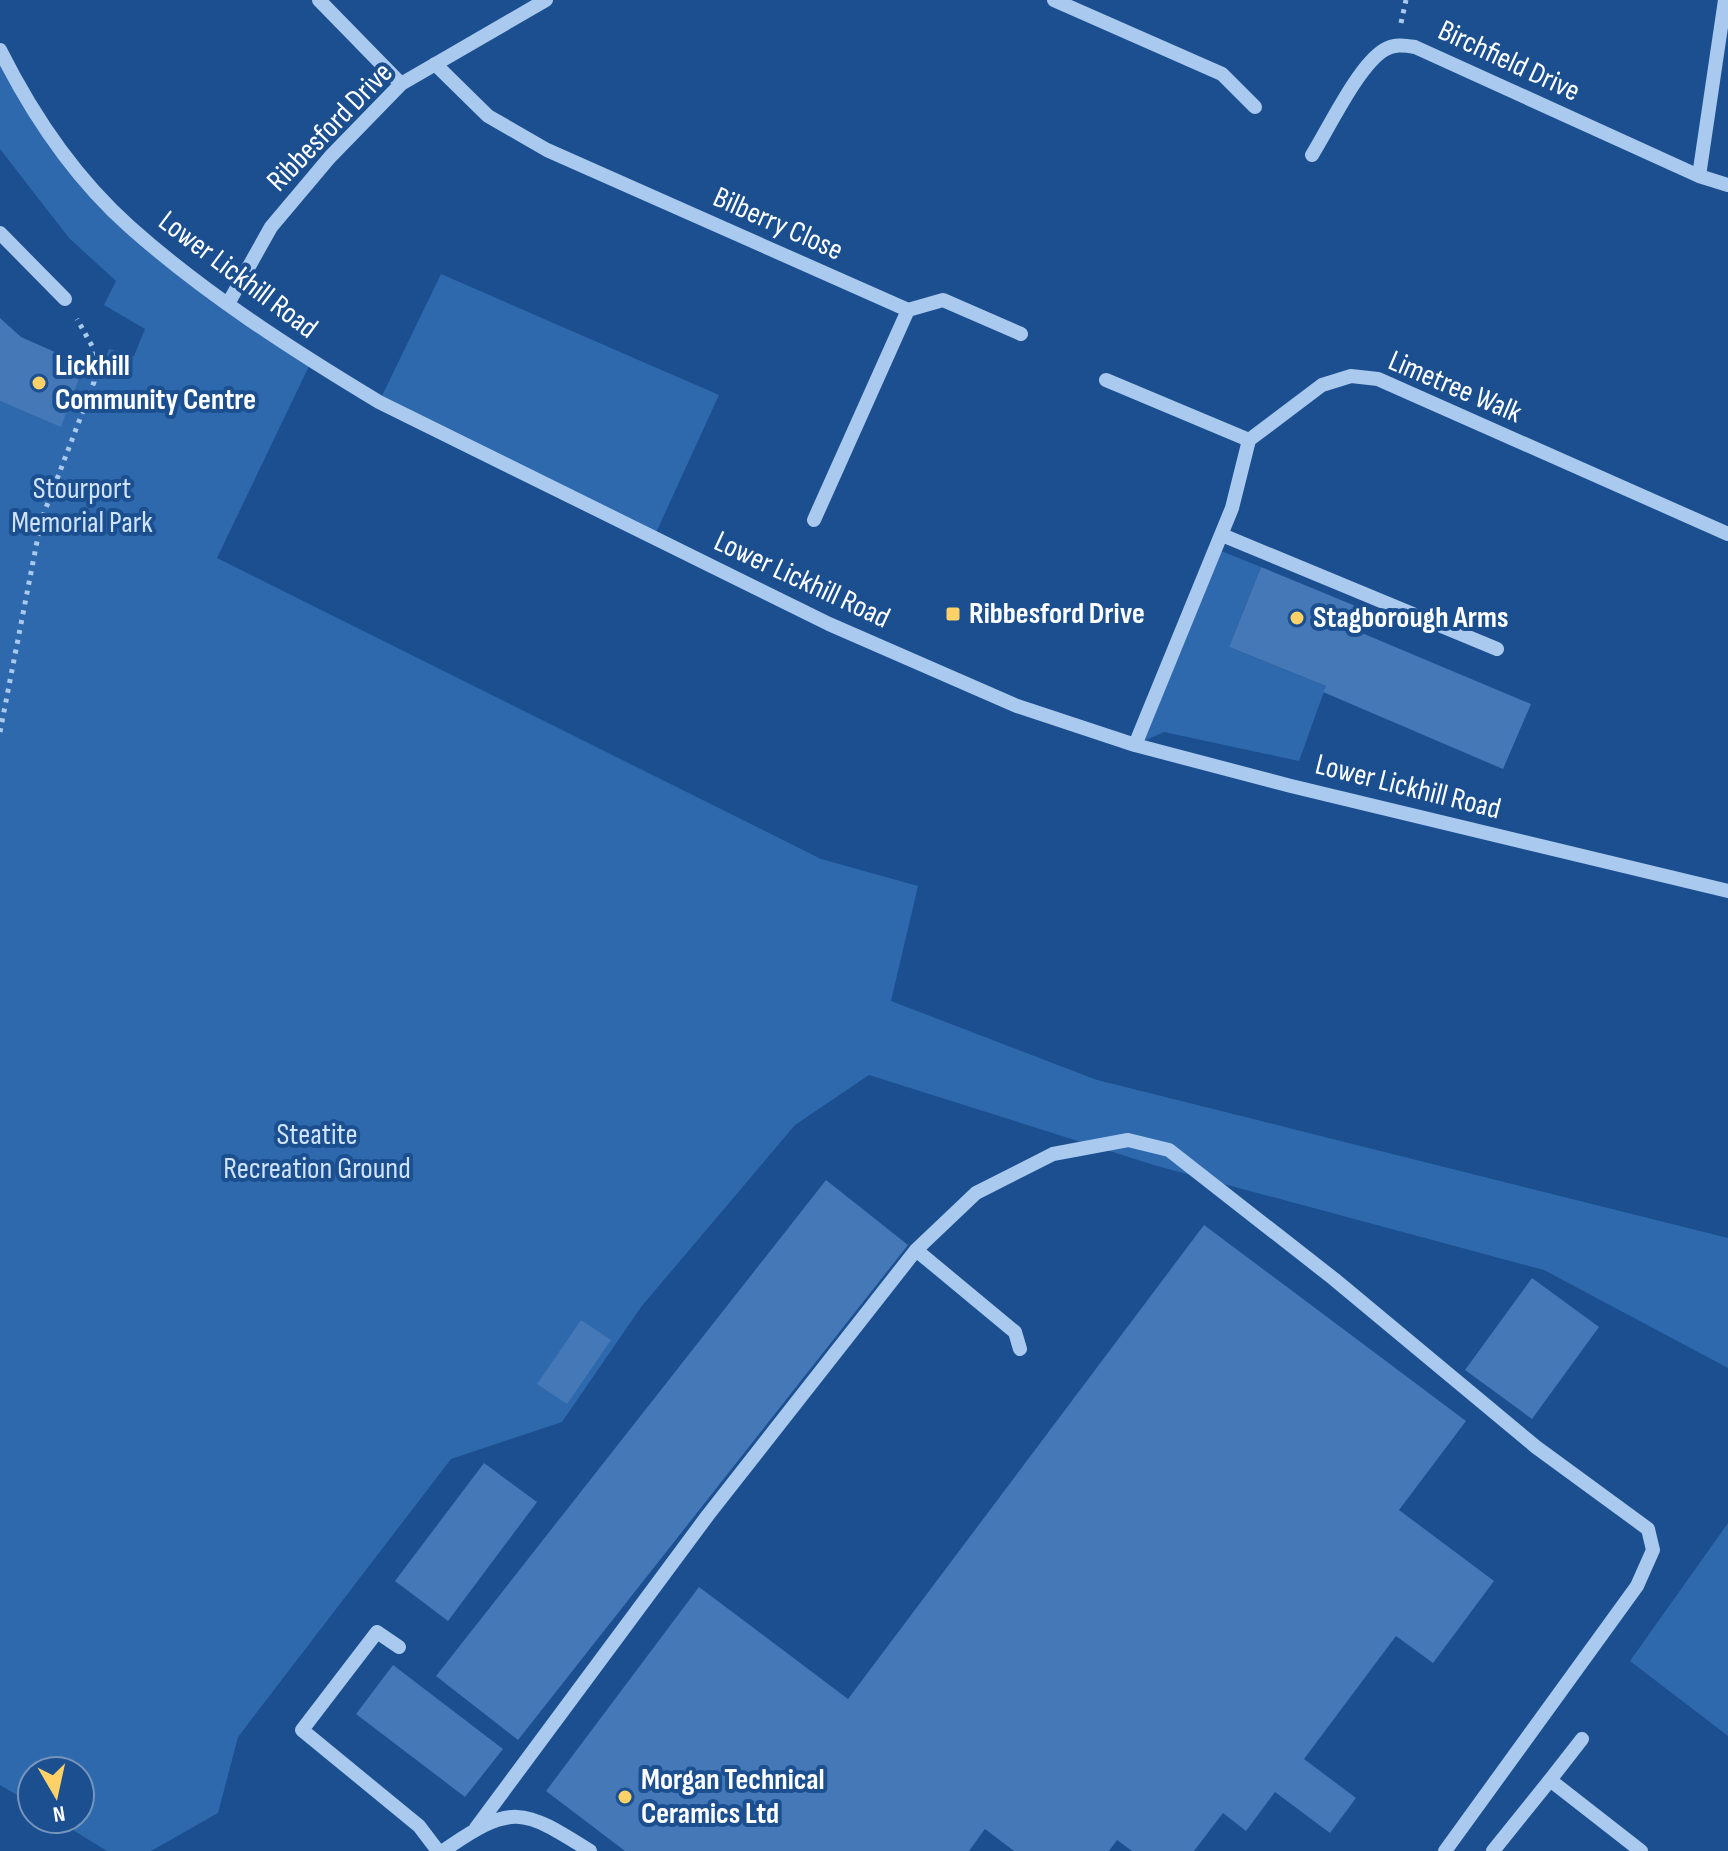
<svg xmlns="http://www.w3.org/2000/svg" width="1728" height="1851" viewBox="0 0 1728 1851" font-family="'Sofia Sans Condensed',sans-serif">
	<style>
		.green { fill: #2e69ad }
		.building { fill: #4478b7 }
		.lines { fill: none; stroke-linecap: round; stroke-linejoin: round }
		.path { stroke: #a9c9ee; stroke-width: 5; stroke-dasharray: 4 6; stroke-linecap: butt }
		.minor { stroke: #a9c9ee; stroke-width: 14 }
		.poi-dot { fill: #ffd166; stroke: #1b4f8f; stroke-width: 3 }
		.labels { text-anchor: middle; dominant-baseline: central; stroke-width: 8; stroke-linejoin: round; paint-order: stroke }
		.street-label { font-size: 30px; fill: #fff; stroke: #1b4f8f }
		.poi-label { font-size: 30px; font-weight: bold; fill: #fff; stroke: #1b4f8f; text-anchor: start }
		.park-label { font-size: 30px; fill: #cfe3fa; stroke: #1b4f8f }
	</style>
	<rect width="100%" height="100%" fill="#1b4f8f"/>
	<path class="green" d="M0,50l17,34 112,142 182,136 -94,196 604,301 97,27 -27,115 206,79 631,158v130l-184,-98 -387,-104 -288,-91 -74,50 -154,182 -79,115 -111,37 -213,278 -20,76 -67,38h-44l-52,-32h25v-48h-48v33l-32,-19v-1384l61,25 23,-61 18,1 7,-17 25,7 11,-27 -41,-24 12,-24 -47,-43 -69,-89z
		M441,274l278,121 -65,142 -275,-135z
		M1216,549l45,18 -32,80 97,39 -27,75 -135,-29 -29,13z
		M1728,1523v213l-98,-75z"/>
	<path class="building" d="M0,318l21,19 63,28 -23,62 -61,-26z
		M1261,567l97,40 -8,21 181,76 -28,65 -180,-77 3,-6 -97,-39z
		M826,1180l82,65 -390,495 -82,-64z
		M1204,1225l262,196 -67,89 95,71 -61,82 -37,-27 -92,123 52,39 -26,35 -55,-41 -29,39 -23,-18 -29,38h-62l-15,-11 -8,11h-95l-29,-22 -16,22h-344l-79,-60 153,-204 149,112z
		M1532,1278l67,49 -67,92 -67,-49z
		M581,1320l30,20 -44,64 -30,-20z
		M484,1463l53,39 -89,119 -53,-40z
		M393,1665l110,84 -38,48 -109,-83z"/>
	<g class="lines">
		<path class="path" d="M1401,23l5,-23
			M0,732l41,-211 53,-139 -2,-36 -15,-27"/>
		<path class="minor" d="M319,0l82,84
			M1054,0l168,74 33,33
			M0,50c32,64 76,129 130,177 74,66 164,124 249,175l450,222 188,82 118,39 156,41 437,105
			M435,64l53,52 59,34 361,160 -94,210
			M1312,155c17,-27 46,-89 72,-105 10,-6 19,-5 31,-3l284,129 29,9
			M1699,176l26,-176
			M0,233l65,66
			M229,302l42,-75 59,-70 71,-73 145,-84
			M908,310l35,-10 78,34
			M1106,380l143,60
			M1222,535l275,114
			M1135,745l97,-237 17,-68 73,-55 29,-9 27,3 350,155
			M916,1250l99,82 5,17
			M399,1647l-22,-15 -75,98 117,96 19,25
			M1550,1780l32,-41
			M476,1828l232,-313 208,-265 60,-57 77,-39 75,-14 41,10 165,129 202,168 112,82 5,21 -16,36 -192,265
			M443,1851c69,-48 79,-43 147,0
			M1493,1851l57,-71 91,71"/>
	</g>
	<g class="poi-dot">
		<circle cx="39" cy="383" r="8"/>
		<rect x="945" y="606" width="16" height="16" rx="4"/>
		<circle cx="1297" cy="618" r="8"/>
		<circle cx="625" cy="1797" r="8"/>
	</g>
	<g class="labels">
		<g class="street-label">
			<text transform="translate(1509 61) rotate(25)">Birchfield Drive</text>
			<text transform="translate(330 127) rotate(-46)">Ribbesford Drive</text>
			<text transform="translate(778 224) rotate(24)">Bilberry Close</text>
			<text transform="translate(238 275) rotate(37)">Lower Lickhill Road</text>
			<text transform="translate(1455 387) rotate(23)">Limetree Walk</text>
			<text transform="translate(802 580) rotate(25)">Lower Lickhill Road</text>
			<text transform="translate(1408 787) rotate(14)">Lower Lickhill Road</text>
		</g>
		<g class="poi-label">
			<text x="55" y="366">Lickhill<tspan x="55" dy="34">Community Centre</tspan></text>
			<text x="969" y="614">Ribbesford Drive</text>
			<text x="1313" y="618">Stagborough Arms</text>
			<text x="641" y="1780">Morgan Technical<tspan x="641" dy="34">Ceramics Ltd</tspan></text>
		</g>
		<g class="park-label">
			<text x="82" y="489">Stourport<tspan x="82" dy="34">Memorial Park</tspan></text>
			<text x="317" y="1135">Steatite<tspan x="317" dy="34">Recreation Ground</tspan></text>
		</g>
	</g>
	<g transform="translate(56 1795) rotate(171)"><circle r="38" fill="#1b4f8f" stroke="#7695bc" stroke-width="2"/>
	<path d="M0-6L14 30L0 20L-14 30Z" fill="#ffd166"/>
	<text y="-12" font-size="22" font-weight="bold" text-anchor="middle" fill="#ffffff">N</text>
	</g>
</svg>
